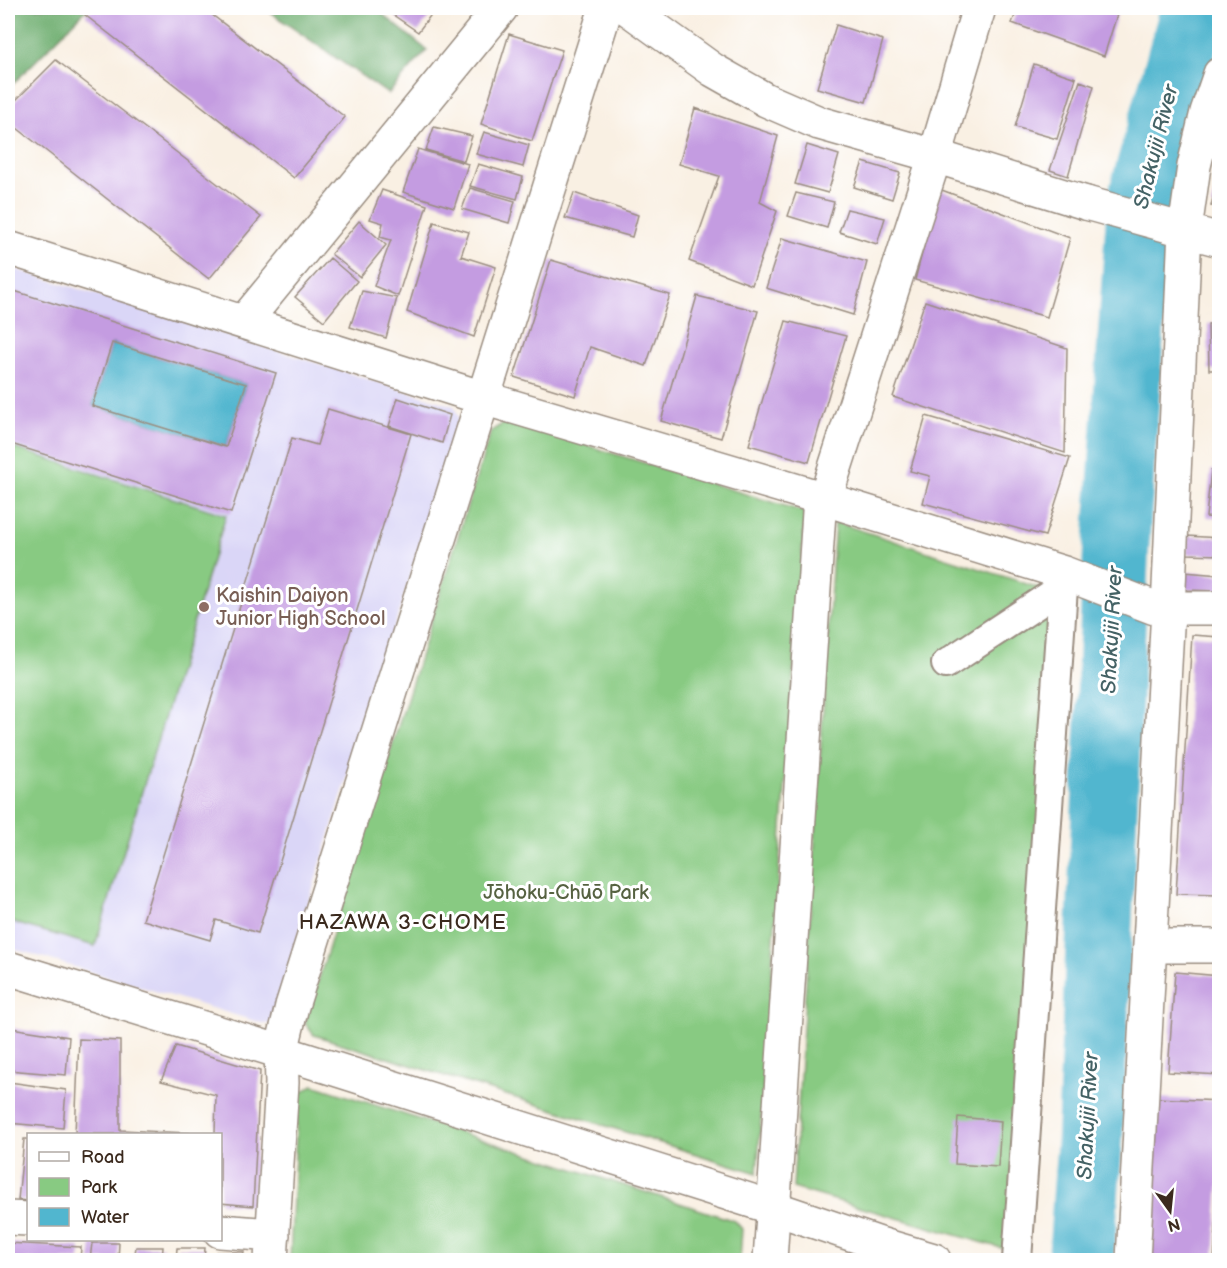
<svg xmlns="http://www.w3.org/2000/svg" width="1227" height="1268" viewBox="0 0 1227 1268" font-family="'Balsamiq Sans',sans-serif">
	<style>
		.built { fill: #dad6f7 }
		.green { fill: #88ca82; stroke: #627a50; stroke-width: 1.5 }
		.forest { fill: #6eae70; stroke: #546c47; stroke-width: 1.5 }
		.water { fill: #51b6cf; stroke: #467076; stroke-width: 1.5 }
		.lines { fill: none; stroke-linecap: round; stroke-linejoin: round }
		.river { stroke: #51b6cf; stroke-width: 66 }
		.building { fill: #c49ce1; fill-rule: evenodd }
		.pedestrian-casing { stroke: #9a8d80; stroke-width: 32 }
		.minor-casing { stroke: #9a8d80; stroke-width: 36 }
		.tertiary-casing { stroke: #9a8d80; stroke-width: 36 }
		.pedestrian { stroke: #fff; stroke-width: 28 }
		.minor { stroke: #fff; stroke-width: 33 }
		.tertiary { stroke: #fff; stroke-width: 33 }
		.education-dot { fill: #8d6e63; stroke: #fff; stroke-width: 2 }
		.labels { text-anchor: middle; dominant-baseline: central; stroke-width: 6; stroke-linejoin: round; paint-order: stroke }
		.education-label { font-size: 20px; fill: #785e54; stroke: #fff; text-anchor: start }
		.park-label { font-size: 20px; fill: #566241; stroke: #fff }
		.water-label { font-size: 21px; font-style: italic; fill: #446265; stroke: #fff }
		.neighbourhood-label { font-size: 21px; letter-spacing: 1.5px; fill: #3b2a1e; stroke: #fff }
	</style>
	<rect width="100%" height="100%" fill="#fff"/>
	<filter id="ink" filterUnits="userSpaceOnUse"><feTurbulence type="fractalNoise" baseFrequency=".0167" numOctaves="2"/><feDisplacementMap in="SourceGraphic" scale="12" xChannelSelector="R" yChannelSelector="G"/><feConvolveMatrix kernelMatrix="1 2 1 2 8 2 1 2 1" color-interpolation-filters="sRGB"/></filter>
	<filter id="wash" filterUnits="userSpaceOnUse"><feTurbulence type="fractalNoise" baseFrequency=".008" numOctaves="4" result="noise"/><feDisplacementMap in="SourceGraphic" scale="24" xChannelSelector="R" yChannelSelector="G"/><feGaussianBlur stdDeviation="1.35" result="paint"/><feColorMatrix in="noise" values="0 0 0 0 0 0 0 0 0 0 0 0 0 0 0 0 0 1.4 0 .05"/><feComposite in="paint" operator="in"/></filter>
	<g filter="url(#wash)">
		<rect width="100%" height="100%" fill="#f9f0e3"/>
		<path class="built" d="M8,267l446,139 5,13 -188,604 -6,1 -257,-77z"/>
		<path class="green" d="M507,421l298,91 -48,661 -443,-138 -9,-12 186,-592z
			M8,446l218,69 -131,431 -87,-25z
			M835,522l223,72 -43,658 -222,-64z
			M313,1085l422,136 7,8 -2,31h-450l8,-165z"/>
		<path class="forest" d="M8,8h80l-80,81z
			M264,8h111l52,42 -39,44z"/>
		<path class="water" d="M112,343l134,41 -20,63 -134,-41z"/>
		<g class="lines">
			<path class="river" d="M1081,1260l9,-123 26,-587 24,-350 54,-192"/>
		</g>
		<g id="blocks">
			<path class="building" d="M93,8h110l142,109 -51,61 -209,-163z
				M383,8h53l-18,24z
				M1018,8h101l-15,48 -92,-33z
				M836,25l47,15 -17,62 -49,-14z
				M509,34l53,16 -30,91 -51,-17z
				M56,60l205,157 -52,62 -201,-158v-13z
				M1034,64l42,14 -19,61 -42,-12z
				M1080,81l14,5 -26,90 -18,-6z
				M695,108l83,28 -18,66 17,9 -25,74 -63,-24 30,-85 -40,-12z
				M434,127l38,9 -8,25 -38,-11z
				M484,132l45,13 -6,22 -47,-13z
				M807,145l32,10 -11,38 -33,-9z
				M418,149l50,15 -14,44 -51,-16z
				M863,162l37,11 -8,26 -38,-12z
				M478,164l45,13 -6,22 -47,-13z
				M1219,174h1v33l-9,-1z
				M470,188l45,13 -6,22 -47,-14z
				M939,189l131,49 -23,79 -132,-37z
				M382,190l45,15 -29,91 -24,-10 17,-46 -11,-3 3,-14 -13,-4z
				M574,193l64,22 -6,22 -67,-19z
				M796,193l38,9 -7,26 -39,-12z
				M847,209l38,9 -8,26 -38,-12z
				M359,221l27,24 -26,32 -29,-23z
				M434,222l35,10 -8,24 35,11 -22,70 -67,-25z
				M782,238l85,24 -14,53 -87,-27z
				M330,258l27,23 -33,40 -29,-24z
				M551,260l119,35 -24,71 -56,-19 -15,49 -61,-19z
				M8,289l268,84 -45,140 -223,-70zM112,343l134,41 -20,63 -134,-41z
				M362,291l35,7 -11,40 -36,-11z
				M697,296l61,15 -37,127 -60,-17z
				M925,301l142,47 -2,105 -172,-56z
				M786,321l60,15 -37,126 -60,-17z
				M1220,323v47h-11l-1,-46z
				M398,398l52,17 -8,28 -53,-17z
				M328,409l83,25 -153,499 -42,-13 -6,20 -67,-20 149,-482 25,7z
				M926,416l144,42 -25,78 -122,-33 7,-27 -20,-5z
				M1211,470h9v48l-14,-1z
				M1187,536l33,2v17l-33,-1z
				M1184,572l36,3v16l-35,-1z
				M1192,635l28,2v258l-44,-1z
				M1175,972l45,4v99l-52,-3z
				M11,1028l58,9 -3,38 -58,-5v-23z
				M79,1039l41,2v89l69,3v1h-114z
				M176,1046l84,25 -7,135 -33,-3v-69h-5l1,-39 -55,-14z
				M9,1082l57,8 -3,38 -55,-5v-34z
				M1156,1098l64,3v64l-6,95h-65z
				M958,1117l43,4 -3,46 -43,-3z
				M24,1139h4v62l-10,-1z
				M8,1243l73,4 -1,13h-72z
				M92,1243h27l-1,17h-28z
				M136,1247h27l-1,13h-28z
				M177,1248h28l-1,12h-28z
				M216,1252h28l-1,8h-27z"/>
		</g>
	</g>
	<g filter="url(#ink)">
		<use href="#blocks" fill-opacity="0" stroke="#9a8d80" stroke-width="1.5"/>
		<g class="lines">
			<defs>
				<path id="pedestrian" d="M946,664l117,-77
					M1017,1260l47,-687"/>
				<path id="minor" d="M1086,203l134,37
					M8,248l475,150 342,101 239,74 91,35h65
					M1150,946h70
					M8,1218l20,1
					M220,1231l53,4
					M271,1260l11,-177 -1,-31 11,-46 314,-998
					M770,1260l49,-748 6,-13 110,-343 44,-148
					M1133,1260l35,-651 17,-379 9,-64 13,-54 13,-38"/>
				<path id="tertiary" d="M627,8l86,62 53,30 53,23 116,33 151,47
					M244,322l257,-314
					M8,968l273,84 493,156 109,37 51,15"/>
			</defs>
			<use href="#pedestrian" class="pedestrian-casing"/>
			<use href="#minor" class="minor-casing"/>
			<use href="#tertiary" class="tertiary-casing"/>
			<use href="#pedestrian" class="pedestrian"/>
			<use href="#minor" class="minor"/>
			<use href="#tertiary" class="tertiary"/>
		</g>
	</g>
	<circle class="education-dot" cx="204" cy="607" r="6"/>
	<g class="labels">
		<g class="education-label">
			<text x="216" y="596">Kaishin Daiyon<tspan x="216" dy="23">Junior High School</tspan></text>
		</g>
		<g class="park-label">
			<text x="566" y="893">Jōhoku-Chūō Park</text>
		</g>
		<g class="water-label">
			<text transform="translate(1156 147) rotate(-76)">Shakujii River</text>
			<text transform="translate(1112 630) rotate(-87)">Shakujii River</text>
			<text transform="translate(1088 1116) rotate(-87)">Shakujii River</text>
		</g>
		<g class="neighbourhood-label">
			<text x="403" y="922">HAZAWA 3-CHOME</text>
		</g>
	</g>
	<rect width="1227" height="1268" fill="none" stroke="#fff" stroke-width="30"/>
	<rect x="27" y="1133" width="195" height="108" fill="#ffffff" stroke="#b1aaa5" stroke-width="1.5"/>
	<rect x="39" y="1152" width="30" height="9" fill="#ffffff" stroke="#b1aaa5" stroke-width="1.5"/>
	<text x="81" y="1163" font-size="18" fill="#3b2a1e">Road</text>
	<rect x="39" y="1178" width="30" height="18" fill="#88ca82" stroke="#b1aaa5" stroke-width="1.5"/>
	<text x="81" y="1193" font-size="18" fill="#3b2a1e">Park</text>
	<rect x="39" y="1208" width="30" height="18" fill="#51b6cf" stroke="#b1aaa5" stroke-width="1.5"/>
	<text x="81" y="1223" font-size="18" fill="#3b2a1e">Water</text>
	<g transform="translate(1170 1211) rotate(165)" stroke="#ffffff" stroke-width="4.5" paint-order="stroke">
	<path d="M0-4.5L10 22L0 15L-10 22Z" fill="#3b2a1e"/>
	<text y="-9" font-size="16" font-weight="bold" text-anchor="middle" fill="#3b2a1e">N</text>
	</g>
</svg>
